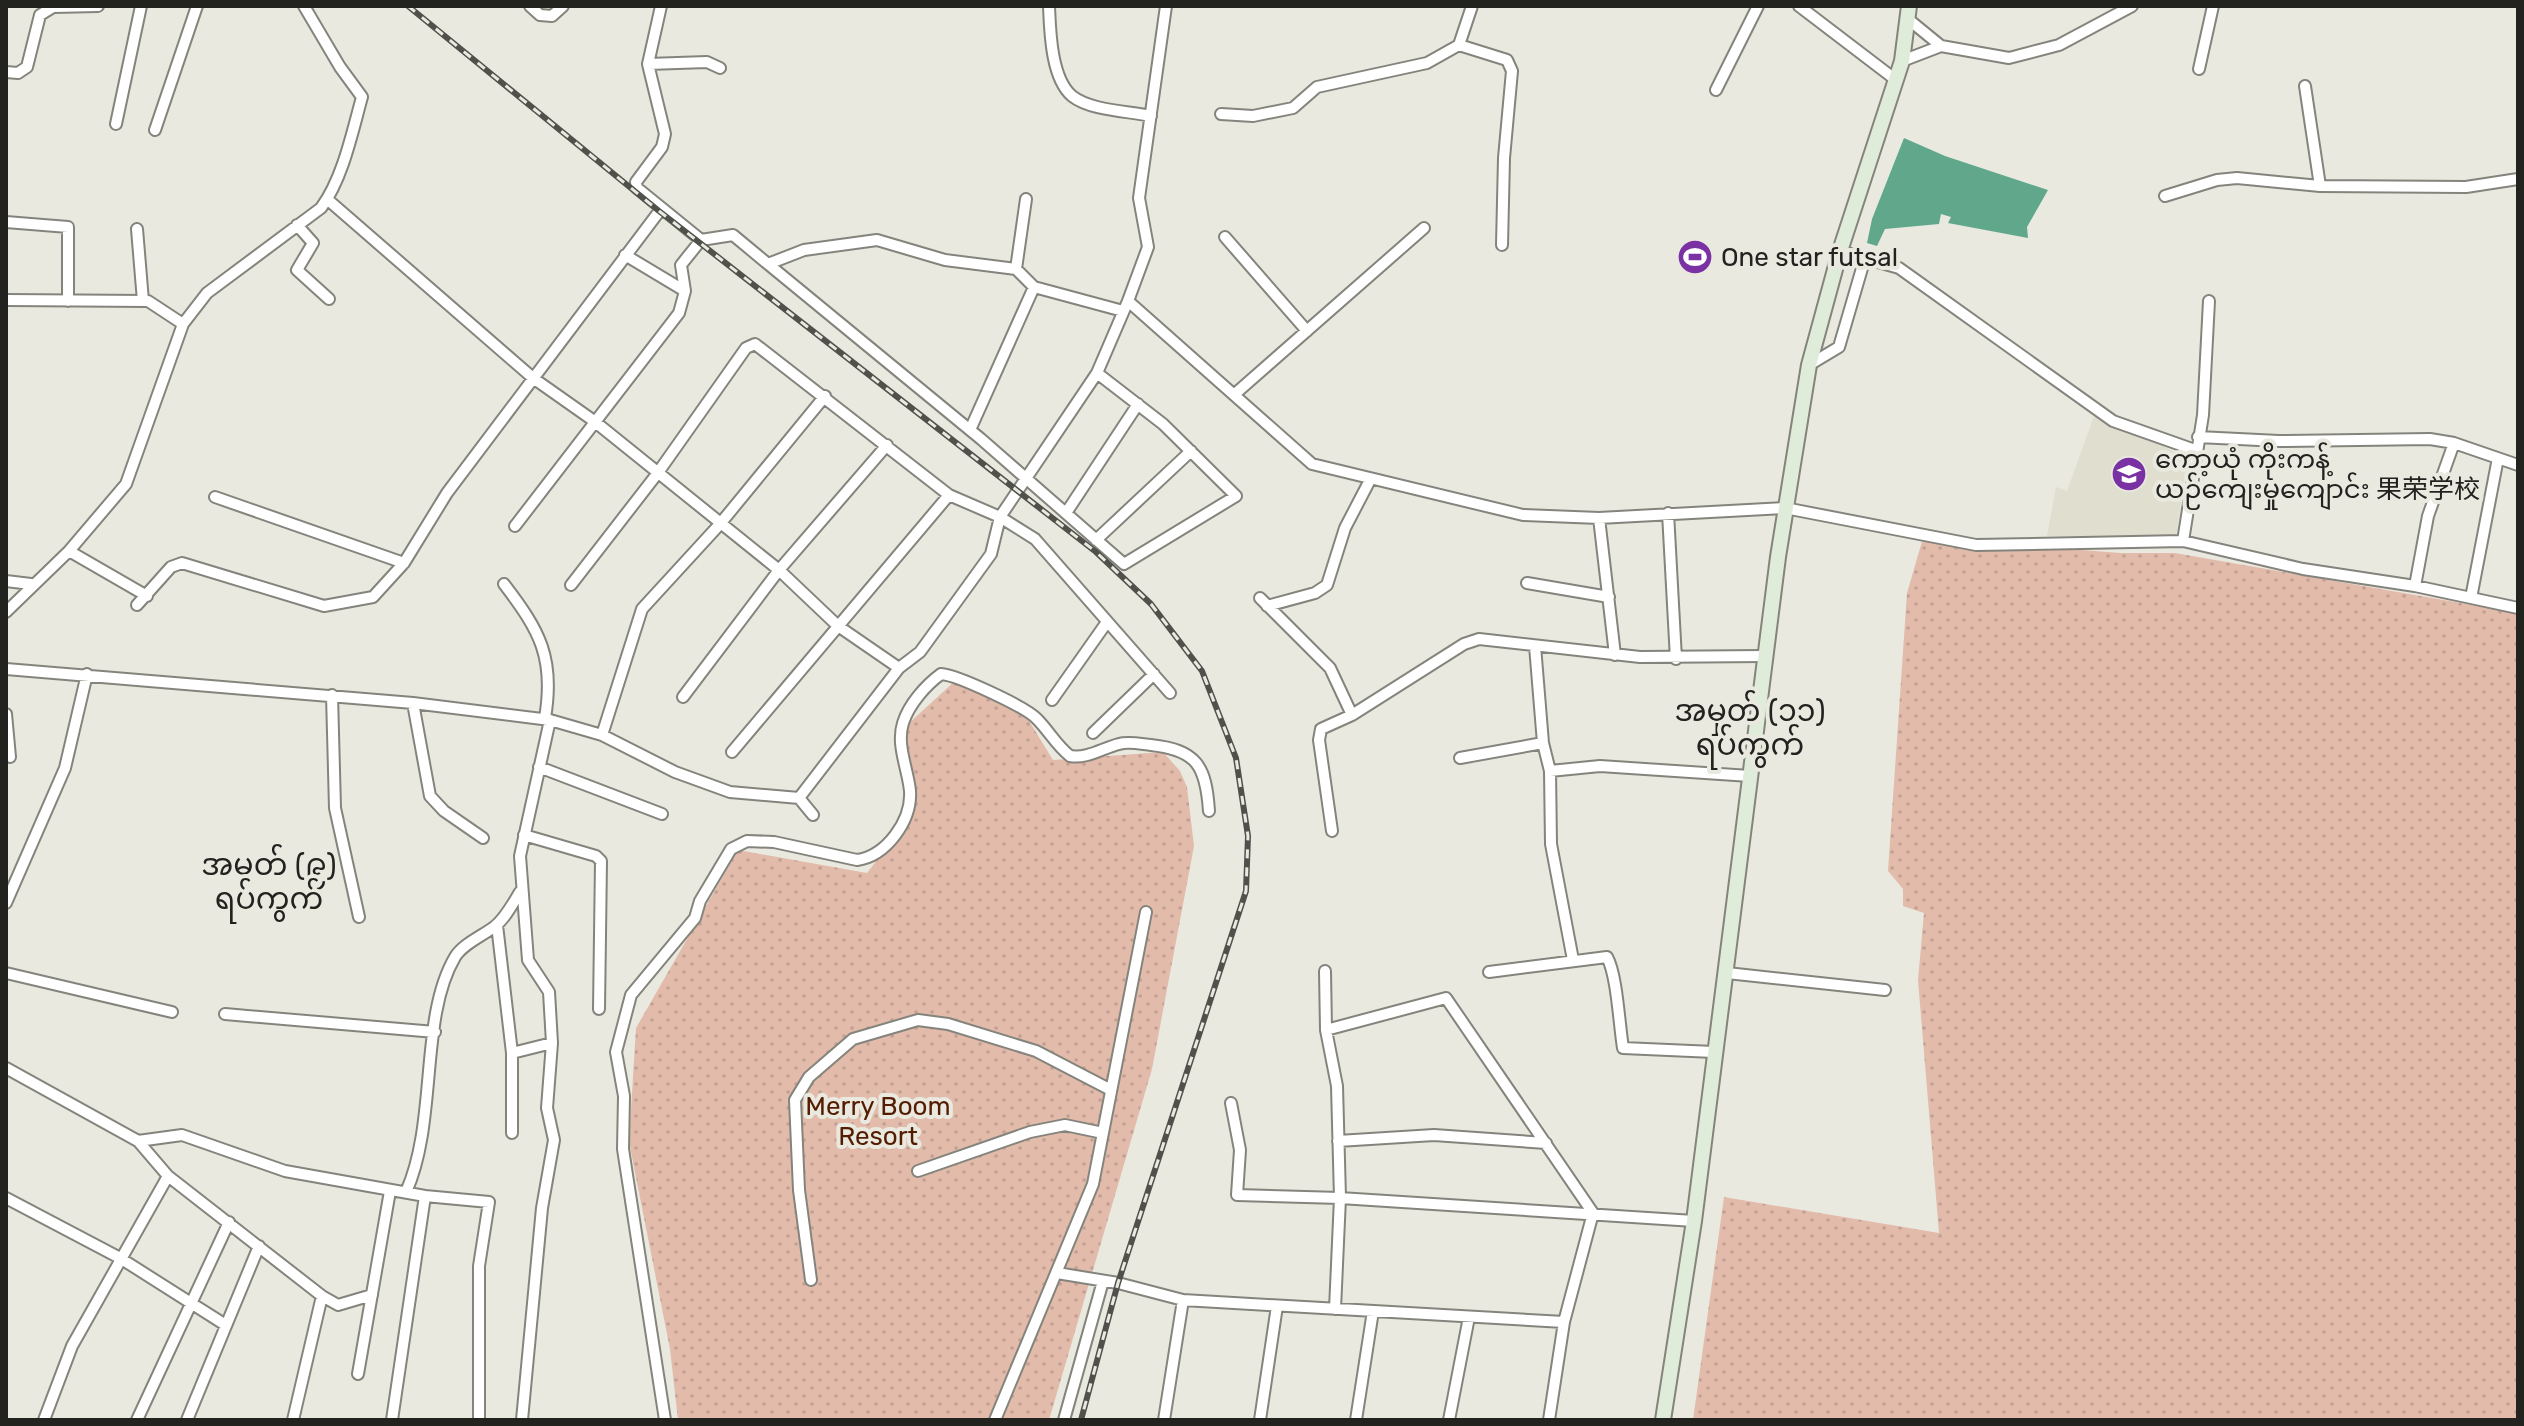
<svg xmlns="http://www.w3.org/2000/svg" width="2524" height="1426" viewBox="0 0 2524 1426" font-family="Rubik,'Noto Sans SC','Noto Sans Myanmar',sans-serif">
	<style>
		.built { fill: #dfdecf }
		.grass { fill: url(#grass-dots) }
		.water { fill: #60a78b }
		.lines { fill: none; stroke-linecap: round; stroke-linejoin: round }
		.minor-casing { stroke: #84847d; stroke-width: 14 }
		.secondary-casing { stroke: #84847d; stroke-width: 18 }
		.minor { stroke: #fff; stroke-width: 10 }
		.secondary { stroke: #e0ecda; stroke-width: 14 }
		.rail-casing { stroke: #51514c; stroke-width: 6 }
		.rail { stroke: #e9e9e0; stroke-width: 3; stroke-dasharray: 9; stroke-linecap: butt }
		.labels { text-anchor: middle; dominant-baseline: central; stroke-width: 8; stroke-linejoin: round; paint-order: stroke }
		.poi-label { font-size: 26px; fill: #22221f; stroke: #e9e9e0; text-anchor: start }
		.park-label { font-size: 26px; fill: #541c01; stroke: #e9e9e0 }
		.quarter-label { font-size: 30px; fill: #22221f; stroke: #e9e9e0 }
	</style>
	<defs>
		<pattern id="grass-dots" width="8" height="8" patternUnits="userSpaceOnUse" patternTransform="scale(2)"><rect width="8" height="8" fill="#e2bbab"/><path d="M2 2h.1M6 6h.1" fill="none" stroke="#c2a093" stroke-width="1.8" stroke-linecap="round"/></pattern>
	</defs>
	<rect width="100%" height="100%" fill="#e9e9e0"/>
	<path class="built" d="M2094,416l89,39 4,6 -11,75h-129l9,-49 11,4z"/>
	<path class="grass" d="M1923,538l198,15h54l343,60v807h-825l31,-223 215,36 -21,-253 6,-67 -21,-7v-17l-15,-18 19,-278z
		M955,681l71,35 27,44 110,-8 17,19 7,16 7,59 -42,223 -103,351h-371l-8,-71 -41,-207 7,-114 102,-178 129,23 35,-45 6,-104z"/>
	<path class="water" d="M1904,138l41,18 103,34 -21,37 1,11 -80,-15 3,-6 -10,-3 -2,10 -54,5 -8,17 -10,-3 5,-24z"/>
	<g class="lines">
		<defs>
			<path id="minor" d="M530,6l10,9 12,1 11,-10
				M661,6l-13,58 17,70 -3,13 -26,35 1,6 64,52 32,-5 35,29 36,-14 73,-10 68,20 71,9 18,18 89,24
				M1049,6c1,25 2,72 23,90 19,15 57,15 79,20
				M1799,6l97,74
				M1459,45l48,15 5,11 -8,87 -2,87
				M1941,46l68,12 50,-13 73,-39
				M1902,61l39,-15 -33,-27
				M648,64l59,-2 13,6
				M2199,69l14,-63
				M6,72l12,1 9,-6 13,-52 13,-8 45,-1
				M2305,86l15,100
				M1716,90l42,-84
				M1221,114l32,2 40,-8 24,-21 110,-24 32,-18 13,-39
				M116,124l25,-118
				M155,130l42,-124
				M2165,196l52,-16 20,-2 83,8 146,1 52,-8
				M327,199l206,179 61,43 185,149 59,56 61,42 21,-16 71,-98 9,-37 97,-144 31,-72 20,-54 -9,-49 27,-192
				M6,222l62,5v74
				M297,225l16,18 -16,27 32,29
				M137,229l6,72
				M1225,237l82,94
				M1840,251l59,17 214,153 82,29
				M625,255l60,36
				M768,264l213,175 143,125 112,-68 -73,-72 -66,-51
				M1016,269l10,-70
				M6,300l142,1 35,23
				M1128,301l184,163 211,51 76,3 186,-10 191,37 207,-4 120,28 112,17 103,22
				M1809,365l30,-18 26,-89
				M1236,393l188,-165
				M970,430l64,-143
				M2198,437l81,4 151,-2 24,4 64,22
				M215,497l189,66
				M1066,513l72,-109
				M1668,513l8,146
				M1599,518l16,137
				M515,526l164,-213 6,-22 -4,-26 20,-25
				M1096,540l95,-89
				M2183,541l20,-126 6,-114
				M69,551l78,45
				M6,581l25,3
				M1527,583l82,14
				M504,584c36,47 51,74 41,134
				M571,585l86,-111 89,-126 9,-4 194,151 51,22 35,22 135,154
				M2415,586l13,-70 26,-73
				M1260,598l70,70 22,47
				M2471,598l27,-140
				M137,605l34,-38 11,-4 142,43 49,-9 31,-34 43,-70 214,-284
				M1267,606l48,-13 12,-8 18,-57 25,-48
				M6,612l63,-61 57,-67 57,-160 24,-31 114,-85c22,-30 31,-75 41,-111l-22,-30 -36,-61
				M1535,646l8,97 7,28 1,73 22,116
				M6,669l407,34 137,17 -30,136 8,104 21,32 3,51
				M332,695l3,113 24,109
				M683,697l96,-127 108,-125
				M1052,700l55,-78
				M413,703l17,93 14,15 39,27
				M6,714l4,43
				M550,720l52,15 73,37 55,20 69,6 14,17
				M1093,733l61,-59
				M602,735l40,-126 78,-85 105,-128
				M732,752l217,-257
				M1460,758l83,-15
				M539,767l123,47
				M1550,771l50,-5 150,10
				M799,798l100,-130
				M1332,831l-13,-91 2,-11 31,-14 112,-71 15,-5 161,18 125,-1
				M524,835l72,21 5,5 -2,148
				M6,903l59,-135 22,-94
				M497,925l15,128v80
				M1325,971l1,59 11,56 3,112 -5,111
				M1489,972l118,-15c10,18 12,66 16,91l91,4
				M6,973l166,39
				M1727,973l158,17
				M225,1014l210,18
				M1326,1030l120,-32 147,215 -29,109 -15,98
				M512,1053l40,-10 -5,65 7,32 -12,68 -20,212
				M6,1068l132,73 30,35 154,120 -29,124
				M1231,1103l9,47 -3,45 103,3 354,23
				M138,1141l44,-6 103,36 140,25 -33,224
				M1338,1141l96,-6 112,8
				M918,1171l112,-39 35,-7 38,8
				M406,1192c32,-71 13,-174 49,-235 8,-13 27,-21 39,-30 11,-8 19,-24 26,-35
				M425,1196l64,6 -10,64v154
				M6,1198l114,60 104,66
				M1057,1273l61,10 65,17 381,22
				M811,1280l-12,-90 -4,-90 14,-23 44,-38 65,-19 30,4 88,27 75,39
				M322,1296l16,9 34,-10
				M358,1374l32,-183
				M44,1420l28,-74 96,-170
				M137,1420l92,-198
				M187,1420l72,-174
				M665,1420l-42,-271 1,-53 -8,-44 15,-57 64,-77 5,-17 31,-52 16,-8 27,1 83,18c29,-4 55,-39 53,-69 -2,-22 -14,-46 -7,-68 6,-19 23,-38 38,-49 16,1 85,33 96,45 12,12 19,26 33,37 17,3 33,-8 49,-12 9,-3 22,0 32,1 46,5 55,21 58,66
				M995,1420l98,-236 53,-272
				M1064,1420l39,-139
				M1164,1420l19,-120
				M1260,1420l17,-114
				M1356,1420l17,-109
				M1449,1420l20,-103"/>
			<path id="secondary" d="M1663,1420l31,-199 84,-664 31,-192 31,-114 62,-190 7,-55"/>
		</defs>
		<use href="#minor" class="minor-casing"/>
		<use href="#secondary" class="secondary-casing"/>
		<use href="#minor" class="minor"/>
		<use href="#secondary" class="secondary"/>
		<defs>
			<path id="rail" d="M408,6l251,205 437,341 55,52 51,67 34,87 12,78 -2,55 -128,392 -37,137"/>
		</defs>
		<use href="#rail" class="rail-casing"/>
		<use href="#rail" class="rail"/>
	</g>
	<defs>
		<symbol id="stadium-disc" viewBox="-11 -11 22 22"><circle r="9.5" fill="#7931a4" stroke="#e9e9e0"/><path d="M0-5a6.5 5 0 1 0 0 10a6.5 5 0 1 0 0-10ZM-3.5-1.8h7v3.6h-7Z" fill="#fff"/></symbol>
		<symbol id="school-disc" viewBox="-11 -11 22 22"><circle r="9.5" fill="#7931a4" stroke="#e9e9e0"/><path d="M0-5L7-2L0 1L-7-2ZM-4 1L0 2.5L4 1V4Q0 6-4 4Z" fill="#fff"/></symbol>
	</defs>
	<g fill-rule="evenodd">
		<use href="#stadium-disc" x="1675" y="237" width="40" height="40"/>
		<use href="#school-disc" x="2109" y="454" width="40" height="40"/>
	</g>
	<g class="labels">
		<g class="poi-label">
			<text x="1721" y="257">One star futsal</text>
			<text x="2155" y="459">ကော့ယုံ ကိုးကန့်<tspan x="2155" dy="30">ယဉ်ကျေးမှုကျောင်း 果荣学校</tspan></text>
		</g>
		<g class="park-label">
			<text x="878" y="1106">Merry Boom<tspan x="878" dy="30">Resort</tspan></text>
		</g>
		<g class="quarter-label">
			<text x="1750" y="711">အမှတ် (၁၁)<tspan x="1750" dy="34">ရပ်ကွက်</tspan></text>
			<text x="269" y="865">အမှတ် (၉)<tspan x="269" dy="34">ရပ်ကွက်</tspan></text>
		</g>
	</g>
	<rect width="2524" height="1426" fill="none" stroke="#22221f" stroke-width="16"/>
</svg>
